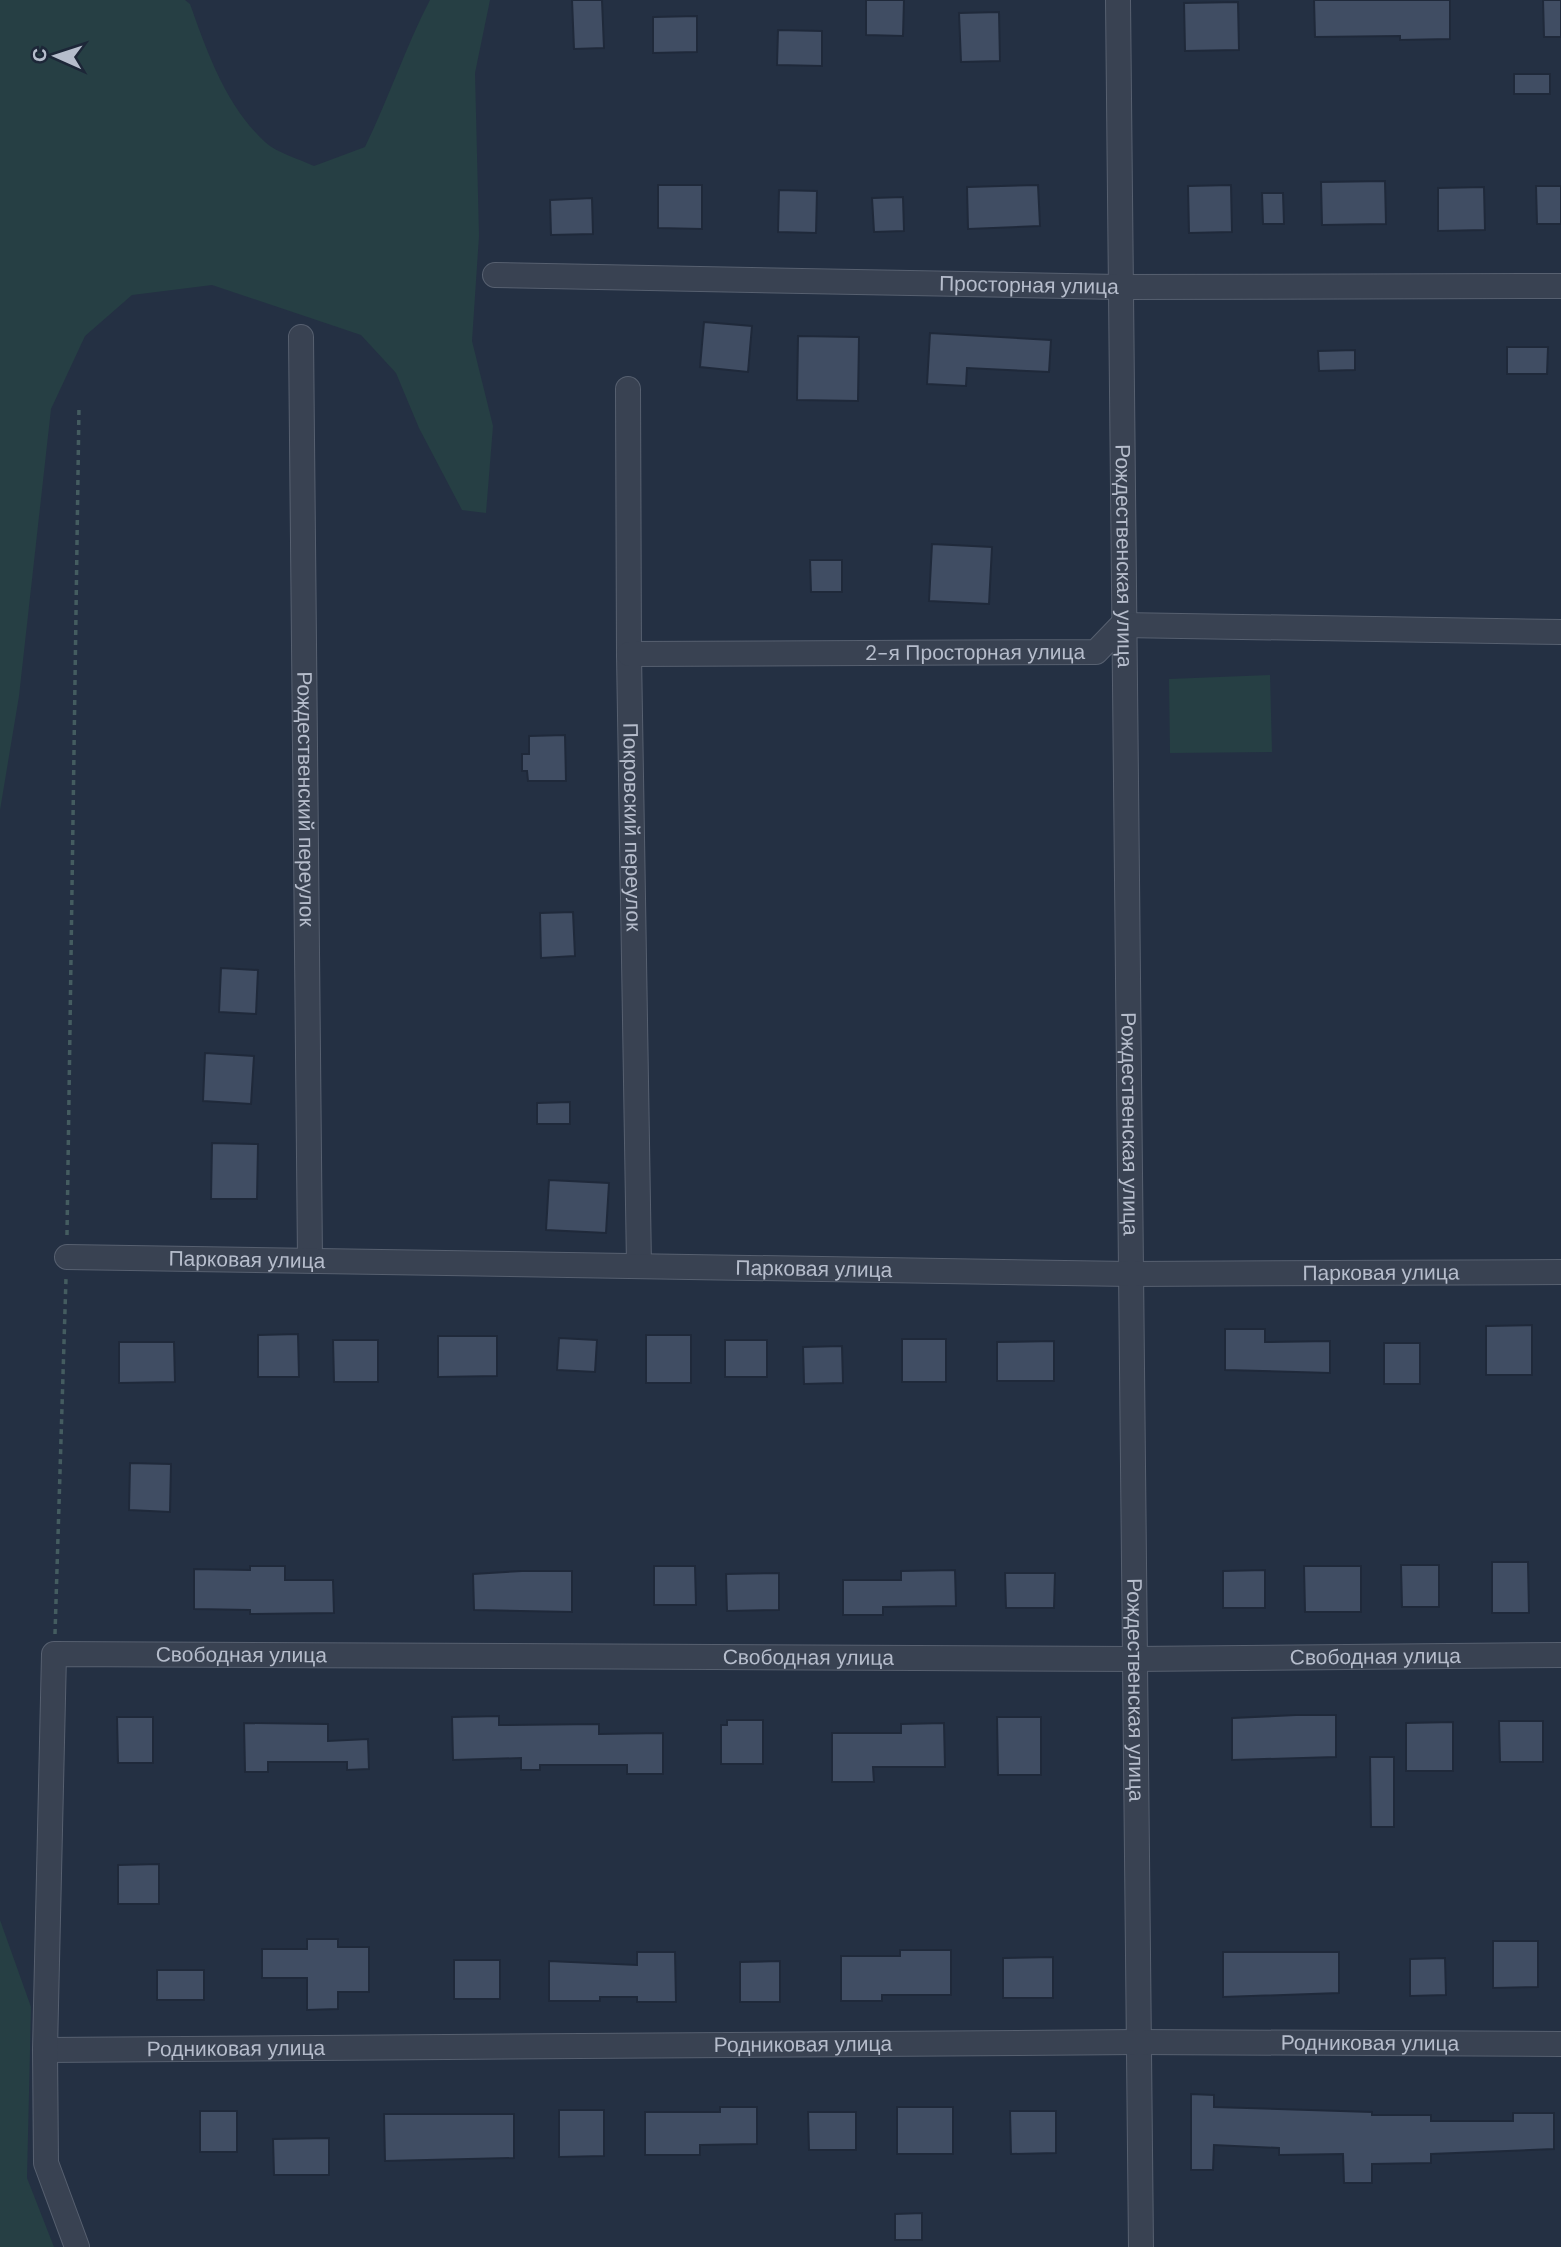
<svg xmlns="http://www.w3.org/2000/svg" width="1561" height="2247" viewBox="0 0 1561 2247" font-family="'DM Sans',sans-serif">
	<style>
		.green { fill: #263f44 }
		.building { fill: #404d63; stroke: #1f293a; stroke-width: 2 }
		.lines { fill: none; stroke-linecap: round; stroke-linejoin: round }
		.minor-casing { stroke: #576070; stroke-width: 26 }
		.path { stroke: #445c60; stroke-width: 3.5; stroke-dasharray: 5 5; stroke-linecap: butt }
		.minor { stroke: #394252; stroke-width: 24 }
		.labels { text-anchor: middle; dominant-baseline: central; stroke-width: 6; stroke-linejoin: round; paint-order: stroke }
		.street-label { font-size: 21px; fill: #b6bdcc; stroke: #1d2738 }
	</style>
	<rect width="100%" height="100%" fill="#243043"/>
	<path class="green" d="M0,0h185l5,4c17,48 36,102 75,138 12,11 34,17 49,24l51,-19c24,-49 40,-99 65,-147h60l-15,73 4,163 -7,105 21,85 -7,87 -24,-3 -43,-82 -23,-55 -35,-38 -149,-50 -80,10 -47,41 -34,73 -32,287 -19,114z
		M1270,675l2,77 -102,1 -1,-74z
		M0,1920l31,87 -4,171 27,69h-54z"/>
	<path class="building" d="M572,0h30l2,48 -30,1z
		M866,0h38l-1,36 -37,-1z
		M1314,0h136v39l-50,1v-4l-85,1z
		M1543,0h18v37h-17z
		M1238,2l1,48 -54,1 -1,-48z
		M999,12l1,49 -39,1 -2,-49z
		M697,16v36l-44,1v-36z
		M778,30l44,1v35l-45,-1z
		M1514,74h36v20h-36z
		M1385,181l1,43 -64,1 -1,-43z
		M658,185h44v44l-44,-1z
		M1038,185l2,41 -72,3 -1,-42z
		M1231,185l1,47 -43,1 -1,-47z
		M1536,186h25v38h-24z
		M1484,187l1,43 -47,1v-43z
		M779,190l38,1 -1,42 -38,-1z
		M1262,193h21l1,31h-21z
		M903,197l1,34 -30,1 -2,-34z
		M592,198l1,36 -42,1 -1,-35z
		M704,322l48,4 -4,46 -48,-5z
		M930,333l121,7 -2,32 -82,-4 -1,18 -39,-2z
		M798,336l61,1 -1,64 -61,-1z
		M1507,347h41l-1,27h-40z
		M1355,350v20l-36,1 -1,-20z
		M932,544l60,3 -3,57 -60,-3z
		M810,560h32v32h-31z
		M565,735l1,46h-38l-1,-10h-5v-17h7v-18z
		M573,912l2,44 -34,2 -1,-45z
		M221,968l37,2 -2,44 -37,-2z
		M205,1053l49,3 -3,48 -48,-3z
		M570,1102v22h-33v-21z
		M212,1143l46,1 -1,55h-46z
		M549,1180l60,3 -3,50 -60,-3z
		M1532,1325v50h-46v-49z
		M1225,1329h40v13l65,-1v32l-105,-3z
		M298,1334l1,43h-41v-42z
		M646,1335h45v48h-45z
		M438,1336h59v40l-59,1z
		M559,1338l38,2 -2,32 -38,-2z
		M902,1339h44v43h-44z
		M333,1340h45v42h-44z
		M725,1340h42v37h-42z
		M1054,1341v40h-57v-39z
		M119,1342h55l1,40 -56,1z
		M1384,1343h36v41h-36z
		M842,1346l1,37 -39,1 -1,-37z
		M130,1463l41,1 -1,48 -41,-2z
		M1492,1562h36l1,51h-37z
		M1401,1565h38v42h-37z
		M250,1566h35v14h48l1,33 -84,1v-4l-56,-1v-40l56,1z
		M654,1566h41l1,39h-42z
		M1304,1566h57v46h-56z
		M955,1570l1,36 -73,1v8h-40v-35h58v-9z
		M1265,1570v38h-42v-37z
		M522,1571h50v41l-98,-2 -1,-36z
		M779,1573v37l-52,1 -1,-37z
		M1005,1573h50l-1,35h-48z
		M1296,1715h40v42l-104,3v-42z
		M499,1716v9l100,-1v10l64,-1v41h-36v-9h-87v5h-19v-12l-68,2 -1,-43z
		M117,1717h36v46h-35z
		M997,1717h44v58h-43z
		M727,1720h36v44h-42v-39h6z
		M1499,1721h44v41h-43z
		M1453,1722v49h-47v-48z
		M244,1723l84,1v17l40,-2 1,30 -22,1v-8h-79v10h-23z
		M944,1723l1,44h-72l1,15h-42v-49h69v-9z
		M1370,1757h24v70h-23z
		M159,1864v40h-41v-39z
		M307,1939h31v8h31v45h-31v17l-31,1v-32h-45v-29h45z
		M1493,1941h45v46l-45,1z
		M900,1950h51v45h-69v6h-41v-45h59z
		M637,1952h38l1,50h-39v-5h-37v4h-51v-40l88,4z
		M1223,1952h116v41l-116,4z
		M1053,1957v41h-50v-40z
		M1445,1958l1,37 -36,1v-37z
		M454,1960h46v39h-46z
		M780,1961v41h-40v-40z
		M157,1970h47v30h-47z
		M1191,2094l23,1v12l158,5v3h59v6h82v-8h41v36l-123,5v9l-59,1v19h-28l-1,-29 -64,1v-7l-65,-3 -1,25h-22z
		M720,2107h37v37l-57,1v10h-55v-43h75z
		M897,2107h56v47h-56z
		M559,2110h45v46l-45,1z
		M200,2111h37v41h-37z
		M1010,2111h46v42l-45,1z
		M808,2112h48v38h-47z
		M384,2114h130v44l-129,3z
		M329,2138v37h-55l-1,-36z
		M922,2213v27h-27v-26z"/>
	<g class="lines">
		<defs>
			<g id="minor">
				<path id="s1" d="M1118,0l23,2247"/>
				<path id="s2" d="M495,275l623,12 443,-1"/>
				<path id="s3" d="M301,337l9,922"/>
				<path id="s4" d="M628,389l1,265 10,611"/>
				<path id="s5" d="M629,654l467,-2 26,-27 439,7"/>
				<path id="s6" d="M67,1257l1063,17 431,-2"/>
				<path id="s7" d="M45,2050l1093,-8 423,2"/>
				<path id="s8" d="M77,2247l-31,-84 -1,-113 9,-396 1080,5 427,-4"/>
			</g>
		</defs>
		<use href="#minor" class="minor-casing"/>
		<path class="path" d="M67,1235l12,-830
			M55,1634l11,-356"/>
		<use href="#minor" class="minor"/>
	</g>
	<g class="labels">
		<g class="street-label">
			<text stroke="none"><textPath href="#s2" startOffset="534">Просторная улица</textPath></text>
			<text stroke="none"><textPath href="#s1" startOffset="556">Рождественская улица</textPath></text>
			<text stroke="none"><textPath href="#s5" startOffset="346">2-я Просторная улица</textPath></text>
			<text stroke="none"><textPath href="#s3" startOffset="462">Рождественский переулок</textPath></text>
			<text stroke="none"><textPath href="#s4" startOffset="438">Покровский переулок</textPath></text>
			<text stroke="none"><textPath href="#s1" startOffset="1124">Рождественская улица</textPath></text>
			<text stroke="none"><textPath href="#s6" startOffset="180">Парковая улица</textPath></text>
			<text stroke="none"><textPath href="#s6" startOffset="747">Парковая улица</textPath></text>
			<text stroke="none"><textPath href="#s6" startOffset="1314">Парковая улица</textPath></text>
			<text stroke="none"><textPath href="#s8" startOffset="786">Свободная улица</textPath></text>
			<text stroke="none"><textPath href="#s8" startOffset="1920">Свободная улица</textPath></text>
			<text stroke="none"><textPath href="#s8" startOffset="1353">Свободная улица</textPath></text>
			<text stroke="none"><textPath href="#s1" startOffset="1690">Рождественская улица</textPath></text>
			<text stroke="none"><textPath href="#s7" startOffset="1325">Родниковая улица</textPath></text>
			<text stroke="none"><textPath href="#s7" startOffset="758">Родниковая улица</textPath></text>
			<text stroke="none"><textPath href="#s7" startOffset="191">Родниковая улица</textPath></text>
		</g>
	</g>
	<g transform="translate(56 56) rotate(273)" stroke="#1d2738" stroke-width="5" paint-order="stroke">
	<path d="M0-5L12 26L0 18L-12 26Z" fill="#b6bdcc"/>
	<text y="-10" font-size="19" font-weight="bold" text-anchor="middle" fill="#b6bdcc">С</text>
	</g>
</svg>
